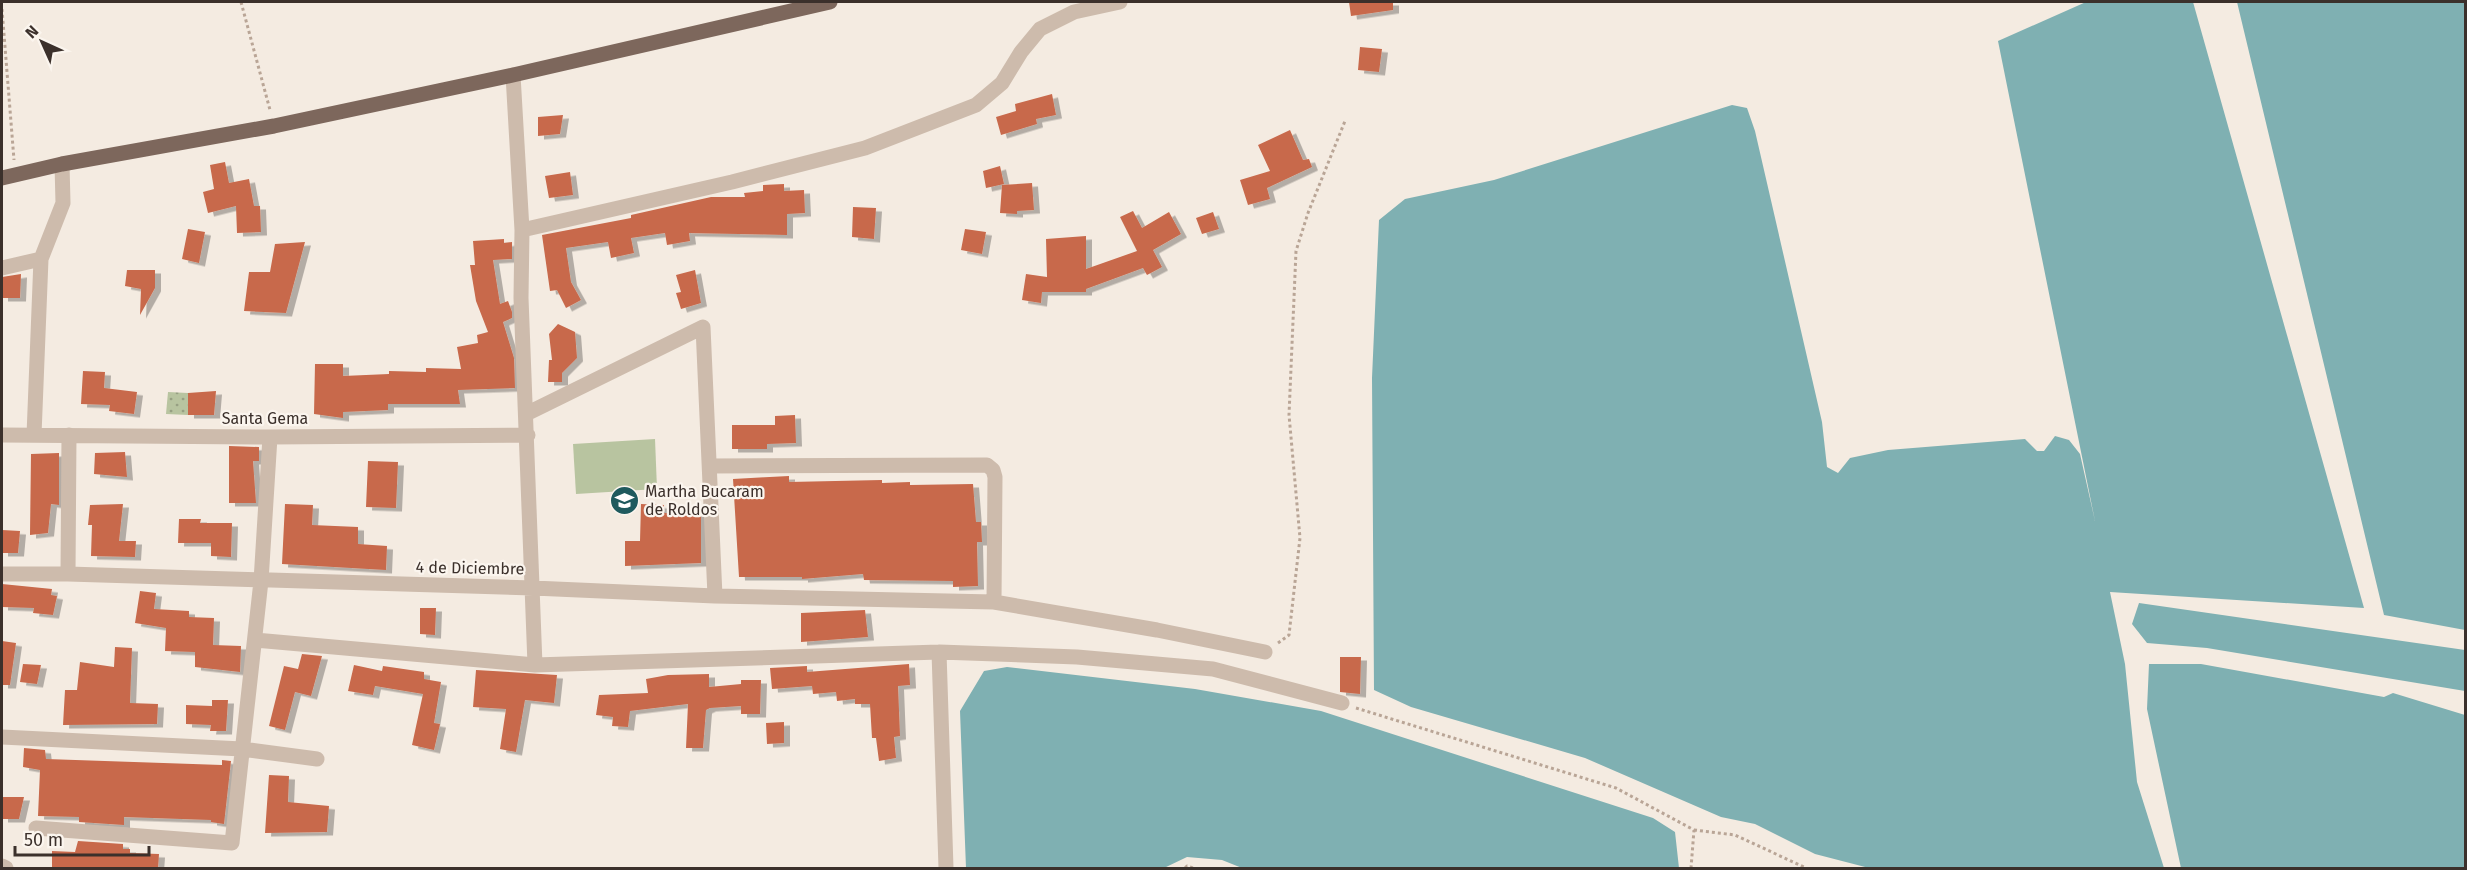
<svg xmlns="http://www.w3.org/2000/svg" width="2467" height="870" viewBox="0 0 2467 870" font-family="'Fira Sans',sans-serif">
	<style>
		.green { fill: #b8c4a0 }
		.park { fill: url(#park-dots) }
		.water { fill: #7fb0b2 }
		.building { fill: #c8694b; filter: url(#shadow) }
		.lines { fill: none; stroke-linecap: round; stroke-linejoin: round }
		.path { stroke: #b9a596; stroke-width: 3; stroke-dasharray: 3 3; stroke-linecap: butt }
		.minor { stroke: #cdbbac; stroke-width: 15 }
		.major { stroke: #7d675c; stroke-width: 15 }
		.labels { text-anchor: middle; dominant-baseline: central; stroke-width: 4.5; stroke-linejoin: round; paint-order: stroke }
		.street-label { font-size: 16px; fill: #3b302b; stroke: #fbf5ee }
		.poi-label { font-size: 16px; fill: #3b302b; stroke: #fbf5ee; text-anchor: start }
	</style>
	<defs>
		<pattern id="park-dots" width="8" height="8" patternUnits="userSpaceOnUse" patternTransform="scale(1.5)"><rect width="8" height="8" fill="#b8c4a0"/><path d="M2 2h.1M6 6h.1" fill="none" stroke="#97a083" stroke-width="1.8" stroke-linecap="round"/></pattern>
		<filter id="shadow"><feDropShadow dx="6" dy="3.5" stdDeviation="0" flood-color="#0004"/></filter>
	</defs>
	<rect width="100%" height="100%" fill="#f4ebe1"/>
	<path class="green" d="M655,439l2,50 -81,5 -3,-50z"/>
	<path class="park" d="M168,392l20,1v22l-22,-1z"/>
	<path class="water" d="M2086,2h107l171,606 -254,-16 15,72 12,118 27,86h-295l-54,-14 -60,-30 -34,-7 -136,-59 -174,-51 -37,-17 -2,-312 7,-158 26,-21 89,-19 238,-75 15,3 8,23 67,291 5,45 11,6 12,-15 38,-8 137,-11 12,12h7l11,-15 14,4 11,14 15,67 -97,-480z
		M2237,2h228v628l-81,-15z
		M2139,603l326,47v41l-258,-43 -60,-5 -15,-19z
		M2149,664h52l183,33 9,-4 72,22v153h-284l-34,-159z
		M1007,667l188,22 126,22 332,107 22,14 4,36h-437l-20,-8 -35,-3 -23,11h-198l-6,-157 24,-40z"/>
	<path class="building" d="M1349,2h44v8l-42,6z
		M1360,47l22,2 -3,23 -21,-2z
		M1052,94l4,21 -20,4 1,5 -36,11 -5,-18 20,-6 -1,-7z
		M563,115l-3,19 -22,2v-19z
		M1290,130l13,30 6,-1 3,8 -45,21 3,11 -22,6 -8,-25 30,-9 -12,-26z
		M225,162l4,21 20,-4 5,27h6l1,26 -24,1 -1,-27 -28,7 -5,-21 11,-3 -4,-24z
		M1000,166l4,18 -18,4 -3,-17z
		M570,172l3,23 -24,3 -4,-22z
		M1032,183l2,27 -17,1v3l-17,-1 2,-28z
		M784,184v7l20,-1 1,23 -18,1v21l-98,-2 1,8 -23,4 -2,-12 -34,5 3,15 -23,5 -3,-16 -42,6 5,34 10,18 -15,8 -9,-18 -7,1 -8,-56 89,-17v-3l80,-18h34l-1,-4 19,-2v-6z
		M853,207l23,1 -2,31 -22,-2z
		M1133,211l9,17 27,-16 12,22 -28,16 9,17 -15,8 -4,-7 -57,21v3h-44l-1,11 -19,-3 4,-26 21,3 -1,-38 40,-3v33l51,-18 -17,-34z
		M1213,212l6,17 -17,5 -6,-16z
		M188,229l17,3 -6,31 -17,-4z
		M965,229l21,3 -4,22 -21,-4z
		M504,239v4l8,-1v17l-19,1 7,44 8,-3 4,11v6l-9,4 11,36 1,30 -57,2 2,14h-72v6l-45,2v6l-29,-4 1,-50h28v12l46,-2v-3l37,1v-4l35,1 -4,-22 21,-4 -1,-8 11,-3 -12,-31 -6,-36h5l-2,-24z
		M305,242l-19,71 -42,-2 5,-39h21l5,-28z
		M127,270h28v18l-15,27 1,-26 -16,-3z
		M695,270l6,33 -20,6 -5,-16 5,-1 -5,-17z
		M21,274l-1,24h-18v-21z
		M558,324l17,8 2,26 -15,15v9h-14l1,-22h3l-3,-26z
		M83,371l22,1 -1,16 33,4 -3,22 -25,-3 1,-6 -29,-1z
		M216,391l-2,24h-26v-22z
		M795,415l1,28 -29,1v5h-35v-24h43v-9z
		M229,446l30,1v14h-6l3,42h-27z
		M125,452l2,25 -33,-3 1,-21z
		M59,453v52l-8,-1 -3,29 -18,2 1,-81z
		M368,461l30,1 -2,46 -30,-1z
		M789,476v6l93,-2v3l28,-1v3l63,-1 3,38h5l1,20h-5l1,44 -25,1v-6l-89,-1 -1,-6 -61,5v-2h-63l-6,-98z
		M123,504l-4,37h17l-1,16 -44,-1 1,-31h-4l2,-20z
		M285,504l28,1 -1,20 46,2v17l29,2 -1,24 -104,-6z
		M641,504l23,1v8h37v50l-76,3v-25h15z
		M179,519h22l-1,4h32l-1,34 -20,-1v-13h-33z
		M2,530l18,1 -2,22h-16z
		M2,584l50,5 -1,6 6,1 -4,19 -20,-2 1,-5 -32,-1z
		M140,591l16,2 -2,16 35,2v6l25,1 -1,27 28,1 -1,26 -45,-5v-15l-30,-1 1,-23 -31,-5z
		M420,608h16l-1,27 -15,-1z
		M865,610l3,27 -67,5v-29z
		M2,641l14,2 -6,42h-8z
		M115,647l17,1 -2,55 28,1 -1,20 -94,1 2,-35h12l3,-28 34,5z
		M302,654l20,2 -11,40 -16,-4 -10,38 -16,-4 15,-60 14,3z
		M1340,657h21l-1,37 -20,-2z
		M23,664l18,1 -4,19 -17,-2z
		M909,664l1,21 -12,1 2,50 -6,1 2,21 -17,3 -3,-23h-4l-2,-34h-15v-5l-18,2 -1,-9 -23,2 -1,-8 -40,3 -2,-21 37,-2v6z
		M354,665l28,6 1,-5 41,6v7l17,3 -7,41 6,1 -6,26 -22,-5 11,-51 -48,-8 -2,9 -25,-4z
		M476,670l81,5 -3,28 -29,-3 -9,52 -16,-3 6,-40 -33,-2z
		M709,674v13l32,-3v-4h20l-1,34h-19v-8l-31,2 -4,2 -3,38h-17l2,-44 -58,7 -2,16 -16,-1 1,-9 -17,-2 3,-20 49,-2 -2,-14 22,-4z
		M212,700h16l-2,31h-16l1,-6 -25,-1v-19l26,1z
		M784,722v21l-17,1 -1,-21z
		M24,748l21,2 1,9 176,6v-5l9,1 -7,63 -13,-2v-2l-87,-3v8l-45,-3v-5l-41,-1 2,-46 -17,-3z
		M269,775l20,1 -1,26 41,4 -2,26 -62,1z
		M2,797h22l-5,22h-17z
		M78,841l45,3v5h7v4l29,1 -1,14h-106v-17l23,1z"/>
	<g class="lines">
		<path class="path" d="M241,2l29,108
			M2,9l12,151
			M1278,643l11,-8 11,-97 -11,-123 7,-164 12,-38 37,-92
			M1356,708l260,80 78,42 -3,38
			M1694,830l41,5 71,33
			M1185,868l2,-2 6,2"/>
		<path class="minor" d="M513,75l9,155 -1,68 14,367
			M522,230l210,-48 133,-34 111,-43 26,-22 19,-31 19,-23 34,-17 46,-10
			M2,268l39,-9
			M526,414l177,-87 12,269
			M2,435l268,2 258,-2
			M34,435l7,-176 22,-56 -1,-39
			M711,466l276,-1 6,5 2,7 -1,125
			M2,574h66l465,14 182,8 279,6 163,28 108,22
			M68,574l1,-139
			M255,640l280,25 404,-13
			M2,737l240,12 75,10
			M36,828l196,15 29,-262 9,-144
			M2,866l4,2
			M946,868l-7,-216 138,5 136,12 129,34"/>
		<path class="major" d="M2,178l60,-14 212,-38 239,-51 317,-73"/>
	</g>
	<defs>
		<symbol id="school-disc" viewBox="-11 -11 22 22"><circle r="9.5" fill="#1f5a5e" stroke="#fbf5ee"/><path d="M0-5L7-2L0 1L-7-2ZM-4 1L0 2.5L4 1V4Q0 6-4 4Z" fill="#fff"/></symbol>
	</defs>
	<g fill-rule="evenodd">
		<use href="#school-disc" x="608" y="484" width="33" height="33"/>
	</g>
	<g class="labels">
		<g class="street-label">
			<text x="265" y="418">Santa Gema</text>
			<text transform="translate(470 568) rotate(1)">4 de Diciembre</text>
		</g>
		<g class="poi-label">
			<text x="645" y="491">Martha Bucaram<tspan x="645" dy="18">de Roldos</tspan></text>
		</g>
	</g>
	<rect width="2467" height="870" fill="none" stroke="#3b302b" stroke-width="6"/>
	<g transform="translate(42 42) rotate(315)" stroke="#fbf5ee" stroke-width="4.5" paint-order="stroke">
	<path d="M0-4.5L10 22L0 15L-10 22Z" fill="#3b302b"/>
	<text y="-9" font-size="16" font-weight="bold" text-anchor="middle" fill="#3b302b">N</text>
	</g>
	<path d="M15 846v9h134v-9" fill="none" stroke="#3b302b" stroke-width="3"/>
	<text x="24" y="846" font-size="18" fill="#3b302b" stroke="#fbf5ee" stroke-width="4.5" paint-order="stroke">50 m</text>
</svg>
